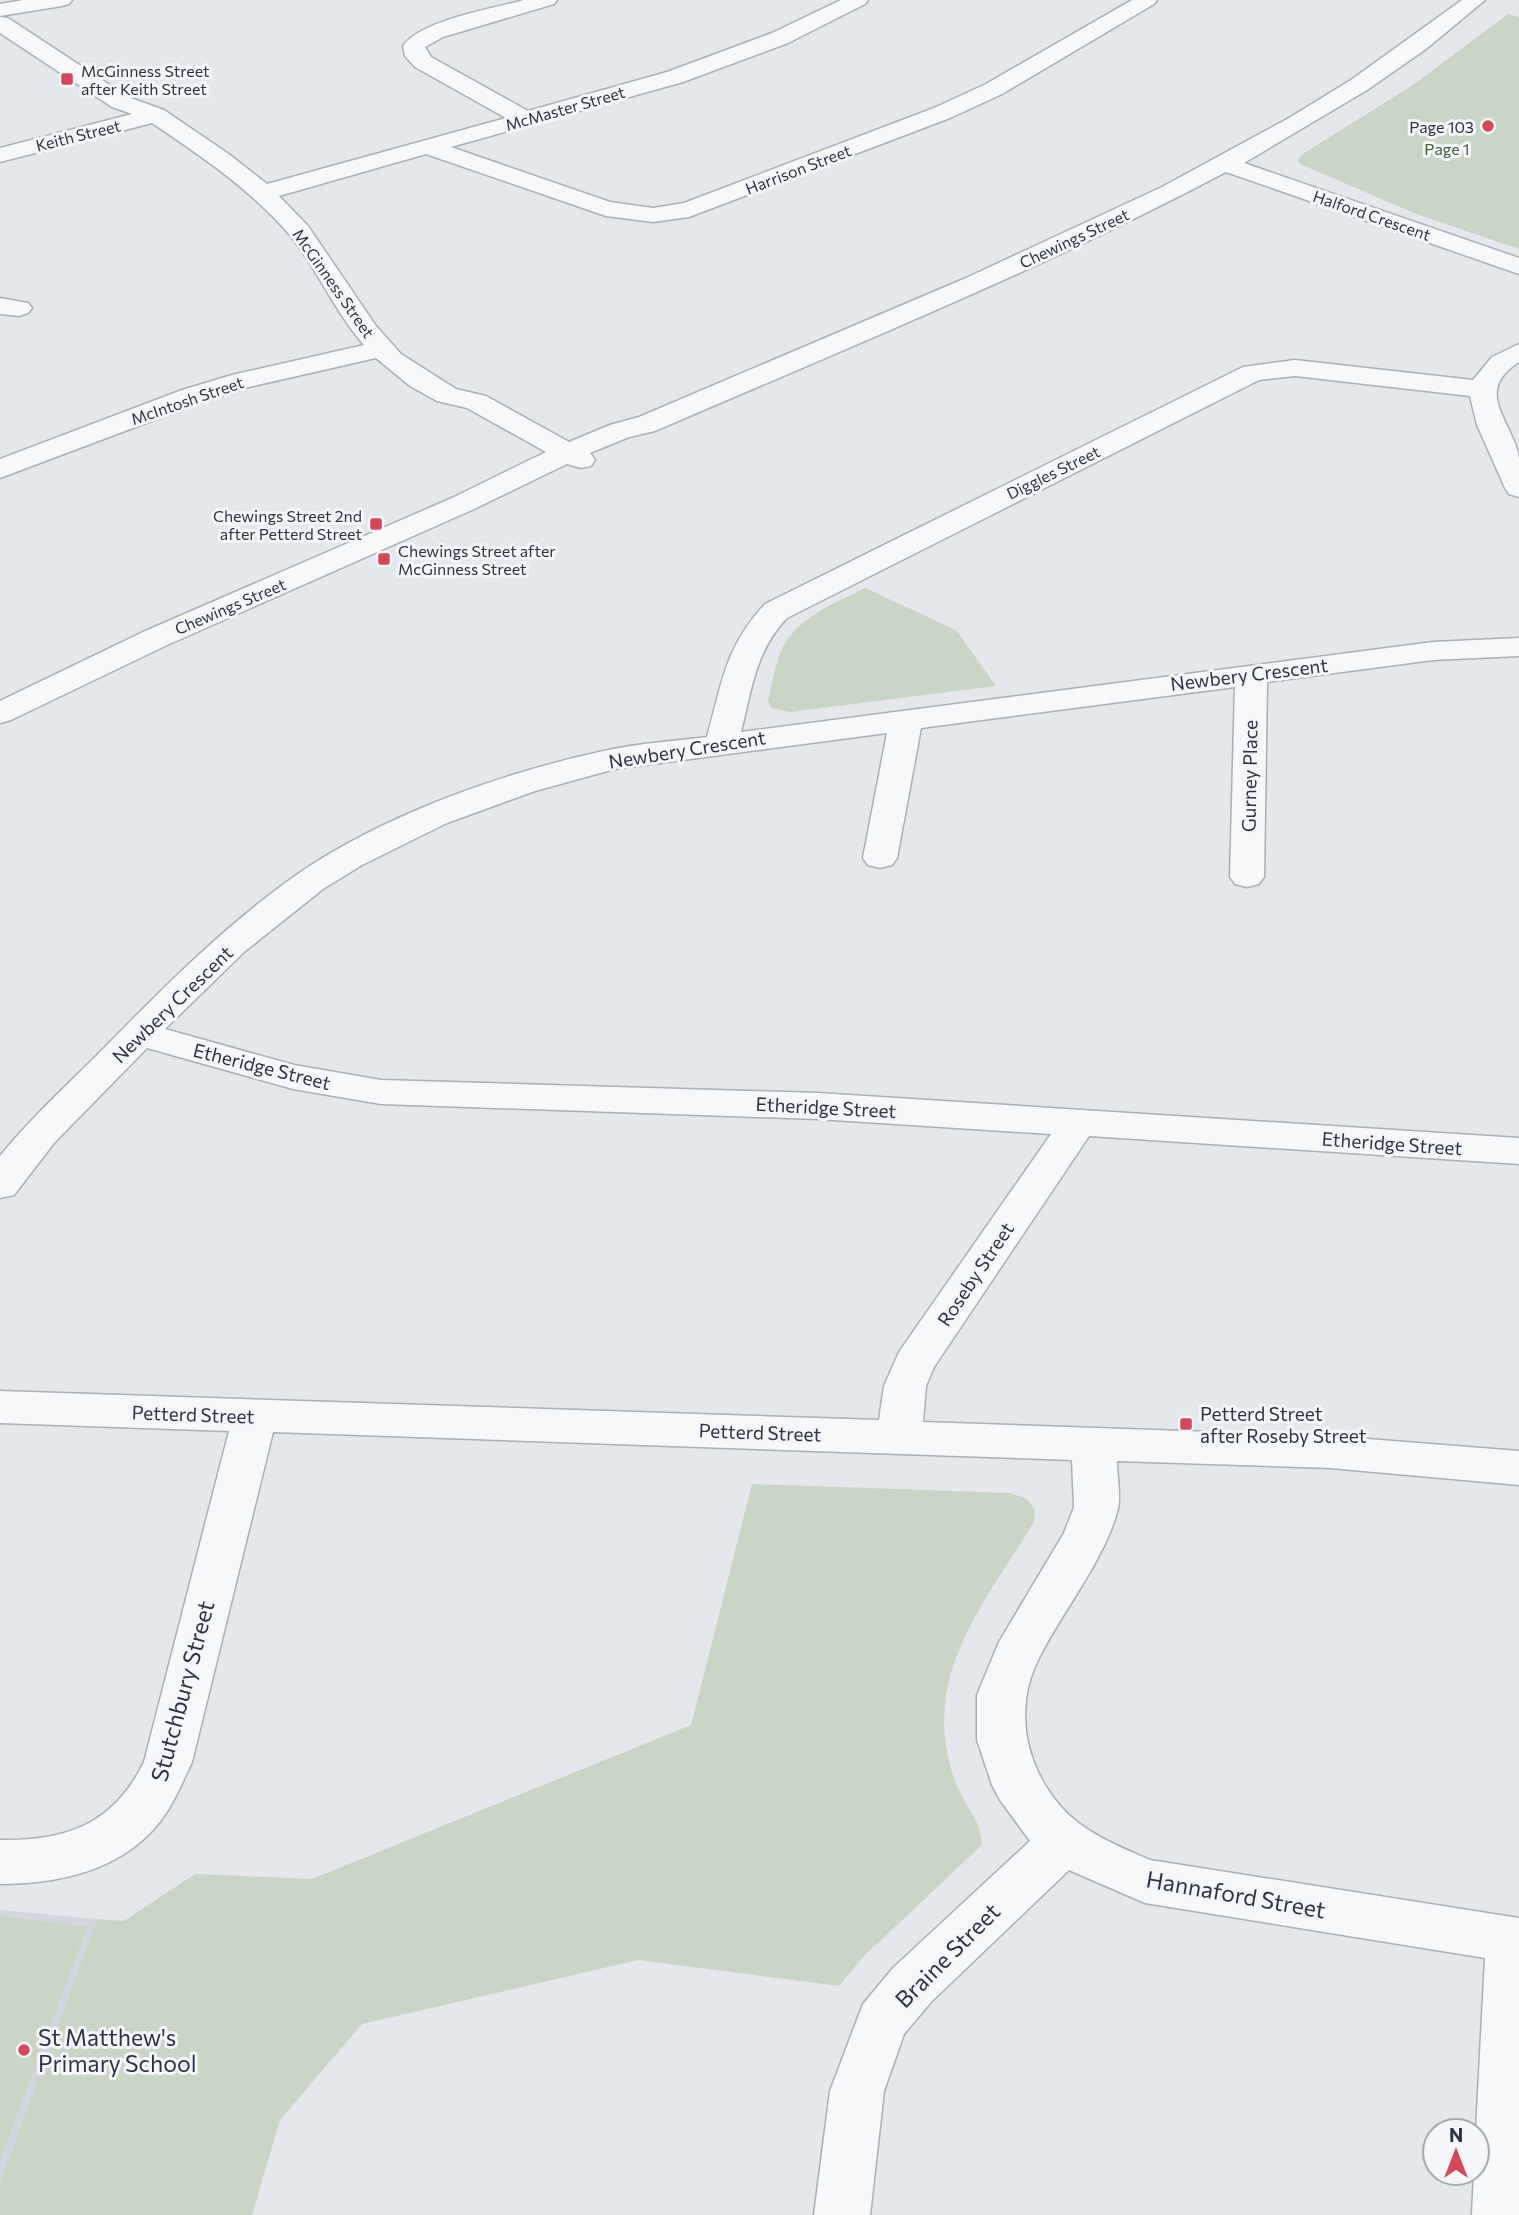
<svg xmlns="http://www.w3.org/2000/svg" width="1519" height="2215" viewBox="0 0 1519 2215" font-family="Commissioner,sans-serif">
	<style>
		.built { fill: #d2d6de }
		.green { fill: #c9d6c5 }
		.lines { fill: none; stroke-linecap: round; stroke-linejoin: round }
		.minor-casing { stroke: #a9aeb7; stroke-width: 3 }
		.minor { fill: #f7f8fa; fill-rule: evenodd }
		.poi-dot { fill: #d1495b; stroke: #f4f6f9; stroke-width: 2.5 }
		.labels { text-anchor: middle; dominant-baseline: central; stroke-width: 6; stroke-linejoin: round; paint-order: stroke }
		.far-poi-label { font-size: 16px; fill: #2b3445; stroke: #f4f6f9; text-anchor: start }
		.far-street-label { font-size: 16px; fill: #2b3445; stroke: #f4f6f9 }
		.far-park-label { font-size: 16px; fill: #3f6138; stroke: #f4f6f9 }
		.street-label { font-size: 19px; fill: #2b3445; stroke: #f4f6f9 }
		.poi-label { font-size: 19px; fill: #2b3445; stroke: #f4f6f9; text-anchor: start }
		.near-street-label { font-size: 23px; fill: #2b3445; stroke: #f4f6f9 }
		.near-poi-label { font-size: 23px; fill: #2b3445; stroke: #f4f6f9; text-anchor: start }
	</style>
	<rect width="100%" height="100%" fill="#e4e7ec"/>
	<path class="built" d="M0,1910l97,9 -97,263z"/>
	<path class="green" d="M1508,14l11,3v232l-105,-36 -114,-49 -2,-4 3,-5 112,-70z
		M865,588l91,42 40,56 -206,26 -19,-4 -3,-7c4,-15 6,-33 12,-48 15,-35 53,-49 85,-65z
		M752,1484l258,9 17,6 8,11 -1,12c-43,71 -104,142 -87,229 2,13 7,29 13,41 9,20 21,29 22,53l-119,112 -24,29 -201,-26 -276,64 -82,96 -28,95h-252v-33l97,-263 27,2 71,-47 117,5 379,-154z
		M0,1916l87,11 -87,234z"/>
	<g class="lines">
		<defs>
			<path id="minor" d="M23,0h49l-3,4 -7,2 -62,10v-12z
				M524,0h33l-3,4 -111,33 -18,10 6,10 97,54 139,-39 105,-39 69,-33h27l-3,4 -77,39 -105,39 -232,65 159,55 43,6 31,-5 250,-95 52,-24 146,-84h25l-3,4 -152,90 -52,24 -261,99 -36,5 -47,-6 -180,-62 -147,42 29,30 68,100 25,28 55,35 30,7 83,46 41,-17 29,-8 327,-139 196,-91 127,-69 62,-38 111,-80h23l-59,49 -59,41 -123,73 275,95v16l-293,-102c-185,98 -379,176 -571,259l-26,6 -39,16 5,7 -4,6 -10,2 -14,-4 -95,46 -307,136 -154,74 -11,3v-22l143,-69 309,-134 94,-46 -79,-44 -30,-7 -27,-15 -34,-28 -127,29 -47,15 -202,76v-19l182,-69 50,-15 132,-30c-30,-34 -47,-77 -75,-111 -39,-45 -88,-78 -137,-111l-152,39v-14l132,-34 -20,-7 -112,-74v-16l8,1 120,79 36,13 66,45 37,29 239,-66 -91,-51 -10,-11 -2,-10c18,-26 89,-37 121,-46z
				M0,298l28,5 4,5 -4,5 -9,3 -19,-2z
				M1519,344v18c-47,30 -6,59 0,96 0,12 0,26 0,39l-10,-3 -4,-6 -28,-63 -7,-29 -175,-20 -36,4 -472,238c-32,34 -35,70 -46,114l692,-90 86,-4v18l-86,4 -166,22 -3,195 -5,7 -12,3 -12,-3 -5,-7 5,-190 -314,41 -24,130 -5,7 -12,3 -12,-3 -5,-7 24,-125 -272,36 -80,22 -88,32 -85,42 -39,24 -79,63 -79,77 129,36 87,15 437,13 701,45v26l-430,-28 -155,231 -8,19 -3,36 407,14 189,15v34l-189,-17 -213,-7c0,15 4,34 1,48 -12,48 -55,102 -78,147 -27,51 -16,110 23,153 22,24 57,38 87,51l369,58v297h-47l2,-42h3l-1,-42 9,-173 -340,-55 -76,-33 -138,132 -27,32 -20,57 -14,124h-56l16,-124 33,-87 30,-36 137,-127 -30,-41 -8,-15 -15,-45v-45l22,-53 65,-109 10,-26 -2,-47 -799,-28 -81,330c-10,21 -19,44 -34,62 -38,47 -101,60 -158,60v-44c66,1 113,-15 144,-78l85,-331 -229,-8v-32l879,29 5,-34 15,-34 152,-218 -233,-15 -437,-15 -88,-15 -146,-41 -93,95 -40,52 -14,3v-42c33,-41 73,-76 110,-114 58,-59 117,-118 185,-166 89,-62 212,-105 318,-127 31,-6 63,-8 94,-12 15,-54 18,-90 58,-133l478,-237 52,-7 178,20 19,-23z"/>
		</defs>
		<use href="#minor" class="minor-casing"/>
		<use href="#minor" class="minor"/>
	</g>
	<g class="poi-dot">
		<rect x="60" y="72" width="14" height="14" rx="3.5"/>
		<circle cx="1488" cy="126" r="7"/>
		<rect x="369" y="517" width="14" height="14" rx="3.5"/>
		<rect x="377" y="552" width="14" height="14" rx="3.5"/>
		<rect x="1179" y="1417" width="14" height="14" rx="3.5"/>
		<circle cx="24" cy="2050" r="7"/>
	</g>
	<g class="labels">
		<g class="far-poi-label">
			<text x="81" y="70">McGinness Street<tspan x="81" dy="18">after Keith Street</tspan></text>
			<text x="1474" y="126" text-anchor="end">Page 103</text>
			<text x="362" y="515" text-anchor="end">Chewings Street 2nd<tspan x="362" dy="18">after Petterd Street</tspan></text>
			<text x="398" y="550">Chewings Street after<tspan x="398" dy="18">McGinness Street</tspan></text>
		</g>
		<g class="far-street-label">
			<text transform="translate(565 108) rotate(-16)">McMaster Street</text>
			<text transform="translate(78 135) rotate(-14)">Keith Street</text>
			<text transform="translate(798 169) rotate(-21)">Harrison Street</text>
			<text transform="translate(1372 215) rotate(19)">Halford Crescent</text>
			<text transform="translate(1074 238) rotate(-25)">Chewings Street</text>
			<text transform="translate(334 283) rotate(55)">McGinness Street</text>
			<text transform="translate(187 400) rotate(-19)">McIntosh Street</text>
			<text transform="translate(1053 472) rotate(-26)">Diggles Street</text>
			<text transform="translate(230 606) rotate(-23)">Chewings Street</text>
		</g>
		<g class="far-park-label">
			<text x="1447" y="148">Page 1</text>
		</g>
		<g class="street-label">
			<text transform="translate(1249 674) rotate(-7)">Newbery Crescent</text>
			<text transform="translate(687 749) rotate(-9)">Newbery Crescent</text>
			<text transform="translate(1249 776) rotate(-89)">Gurney Place</text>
			<text transform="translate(172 1004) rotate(-44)">Newbery Crescent</text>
			<text transform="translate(262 1066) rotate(14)">Etheridge Street</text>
			<text transform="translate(826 1107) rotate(3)">Etheridge Street</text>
			<text transform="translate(1392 1143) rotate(4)">Etheridge Street</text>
			<text transform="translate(975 1274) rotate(-56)">Roseby Street</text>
			<text transform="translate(193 1414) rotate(2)">Petterd Street</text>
			<text transform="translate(760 1432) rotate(2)">Petterd Street</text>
		</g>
		<g class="poi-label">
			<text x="1200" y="1413">Petterd Street<tspan x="1200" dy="22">after Roseby Street</tspan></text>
		</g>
		<g class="near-street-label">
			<text transform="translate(182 1691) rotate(-75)">Stutchbury Street</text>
			<text transform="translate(1236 1894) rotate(10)">Hannaford Street</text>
			<text transform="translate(947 1955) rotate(-45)">Braine Street</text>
		</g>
		<g class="near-poi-label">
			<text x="38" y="2037">St Matthew's<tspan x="38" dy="26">Primary School</tspan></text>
		</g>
	</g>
	<g transform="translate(1456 2152)"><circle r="33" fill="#f4f6f9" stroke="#a4a8b1" stroke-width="2"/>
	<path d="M0-5L12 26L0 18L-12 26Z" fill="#d1495b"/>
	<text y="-10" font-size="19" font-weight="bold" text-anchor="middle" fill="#2b3445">N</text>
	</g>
</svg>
